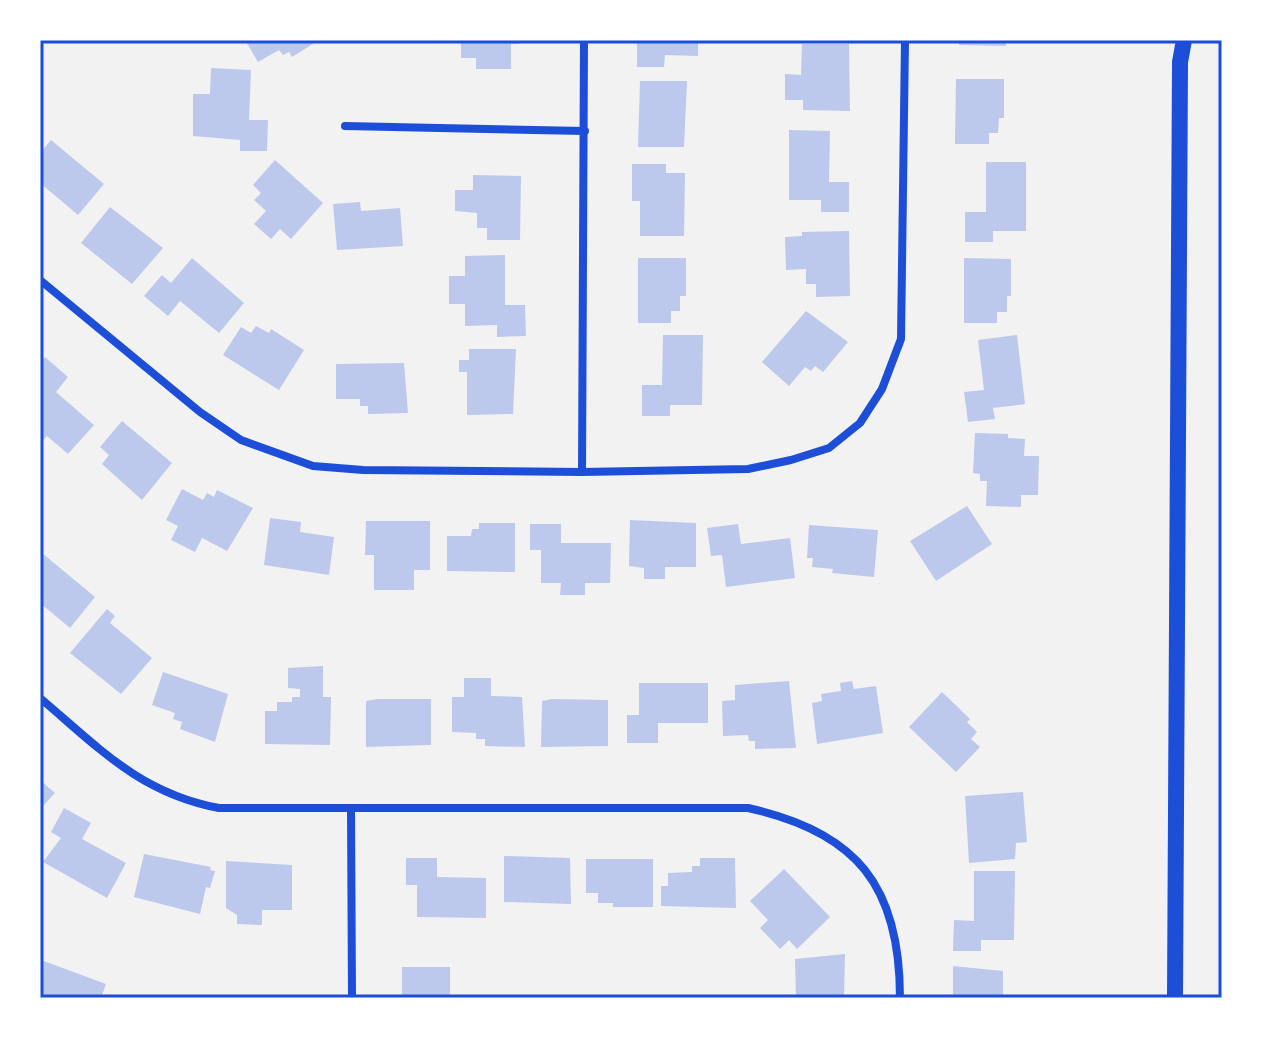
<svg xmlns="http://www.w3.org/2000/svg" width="1262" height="1038" viewBox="0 0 1262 1038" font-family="'Times New Roman',serif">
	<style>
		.building { fill: #bdc9ec }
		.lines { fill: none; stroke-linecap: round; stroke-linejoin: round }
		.minor { stroke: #1d4ed8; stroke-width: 8 }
		.secondary { stroke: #1d4ed8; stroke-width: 16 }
		.neatline { fill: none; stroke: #1d4ed8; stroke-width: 3 }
	</style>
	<rect width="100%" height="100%" fill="#f2f2f2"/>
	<path class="building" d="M245,40h74l-27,17 -3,-5 -6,3 -4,-5 -21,12z
		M461,40h58v4h-8v25h-35v-11h-15z
		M637,40h61v16l-33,-1 -1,12h-27z
		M959,40h47v6l-47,-1z
		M802,44h47l1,67 -47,-1v-10h-18v-26l16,1z
		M211,68l40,2 -2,50h19l-1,31h-27v-11l-47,-4v-42h17z
		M956,79h48v39h-5l-1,15h-9v11h-34z
		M640,81h47l-3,66h-46z
		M789,130l41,1 -1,51h20v30h-28v-12h-32z
		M51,140l53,44 -26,31 -38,-32v-30z
		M275,160l48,43 -32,36 -11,-10 -9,10 -17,-15 12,-13 -12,-11 7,-7 -8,-8z
		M986,162h40v69h-33v11h-28v-30h21z
		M632,164h34v9h19l-1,63h-44v-35h-8z
		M473,175l48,1 -1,64h-33v-12h-10v-15l-22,-2v-21h18z
		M360,202l1,9 39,-3 3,38 -66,4 -4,-46z
		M110,207l53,41 -31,36 -51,-41z
		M849,231l1,65 -34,1v-13h-10v-15l-20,1 -1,-33 17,-1v-4z
		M505,255v50h20l1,31 -29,1v-12l-32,1v-22h-16v-28h16v-20z
		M192,258l52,45 -25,30 -39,-32 -12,15 -24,-20 18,-21 9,8z
		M638,258h48v38h-6v15h-9v12h-33z
		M964,258l47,1v37h-4v16h-10v11h-33z
		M806,311l42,31 -25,30 -8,-6 -4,5 -6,-4 -16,19 -27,-24z
		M256,326l13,7 2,-4 33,21 -25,40 -56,-35 18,-28 10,6z
		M663,335h40l-1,70h-32v11h-28v-31h20z
		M1017,335l8,69 -32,4 2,11 -27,3 -4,-30 20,-2 -6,-50z
		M469,349h47l-3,65 -46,1v-43h-8v-12h10z
		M45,357l23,20 -12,15 38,33 -26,29 -21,-18 -7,8v-81z
		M404,363l4,50 -40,1v-8h-8v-7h-24v-35z
		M122,421l50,42 -30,37 -40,-36 7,-9 -9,-8z
		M975,433l33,1v4l17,1 -1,17h15l-1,39h-17v12l-35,-1 1,-25h-7v-7l-7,-1z
		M182,489l21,11 4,-7 7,4 3,-7 36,18 -26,43 -25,-13 -7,14 -24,-12 7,-14 -12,-6z
		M967,506l25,38 -56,37 -26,-40z
		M270,518l31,4 -1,10 34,5 -5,38 -65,-10z
		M630,520l66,3v44h-31v12h-21v-11l-15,-2z
		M366,521h64v49h-16v20h-40v-35h-9z
		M479,523h36v49l-68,-1v-35h24l1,-7h7z
		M530,524h31v19h50l-1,40h-25v12h-25l1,-12h-20v-33h-11z
		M738,524l3,20 49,-6 5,40 -69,9 -4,-32 -11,1 -4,-28z
		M809,525l69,5 -4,47 -42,-4 1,-4 -21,-2 1,-9h-6z
		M42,553l53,44 -25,31 -30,-25z
		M107,609l8,7 -5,7 42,35 -31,36 -51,-41z
		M323,666v31h8l-1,48 -65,-1v-33h12v-9h15v-5h8v-8l-12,-1v-20z
		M163,672l65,22 -13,48 -35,-13 2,-7 -9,-3 2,-6 -23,-8z
		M464,678h27v18l31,1 3,50 -40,-1v-7h-9v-6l-24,-1v-35h12z
		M789,681l7,67 -41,1v-8h-6l-1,-6 -25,1 -1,-35 13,-1v-15z
		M852,681l2,8 22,-3 7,47 -66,11 -5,-41 10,-2 -1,-7 20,-3 -1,-8z
		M639,683h69v40h-50v20h-31v-28h12z
		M942,692l28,27 -3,3 10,10 -6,7 9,8 -24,25 -47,-45z
		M377,699h54v46l-65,2v-46z
		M552,699l56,1v46l-67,1 1,-46z
		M40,780l15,13 -15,16z
		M1023,792l4,50 -11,1 -1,16 -46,4 -4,-67z
		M64,808l27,15 -9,16 44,24 -19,35 -64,-36 18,-24 -10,-6z
		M144,854l67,13 -1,3 5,1 -5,17 -4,-1 -6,27 -66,-17z
		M504,856l66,2 1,46 -67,-2z
		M406,858h31v19l49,1v40l-69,-1v-32h-11z
		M700,858h35l1,50 -75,-2v-20h7v-13l24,-1v-6h8z
		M586,859h67v48h-40v-4h-15v-10h-12z
		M226,861l66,4v45h-30v15l-25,-1v-9l-11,-7z
		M784,869l46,48 -33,32 -8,-9 -9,9 -20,-21 8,-8 -18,-19z
		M974,871h41l-1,69h-33v11h-28l1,-31 20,1z
		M845,954l-1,41h-5v3h-43l-1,-39z
		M41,960l65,24 -5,14h-61z
		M953,966l50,5v27h-50z
		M402,967h48v31h-48z"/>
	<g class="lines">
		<path class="minor" d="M345,126l240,5
			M40,280l160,132 41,28 72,26 50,4 219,2 166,-3 43,-9 38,-12 31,-25 22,-34 19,-50 4,-299
			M582,472l2,-432
			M40,698c59,50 100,95 179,110h529c109,24 152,78 152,190
			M351,808l1,190"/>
		<path class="secondary" d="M1175,998l5,-936 4,-22"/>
	</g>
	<rect width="1262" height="1038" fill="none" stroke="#ffffff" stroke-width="84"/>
	<rect x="42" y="42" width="1178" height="954" class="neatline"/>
</svg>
